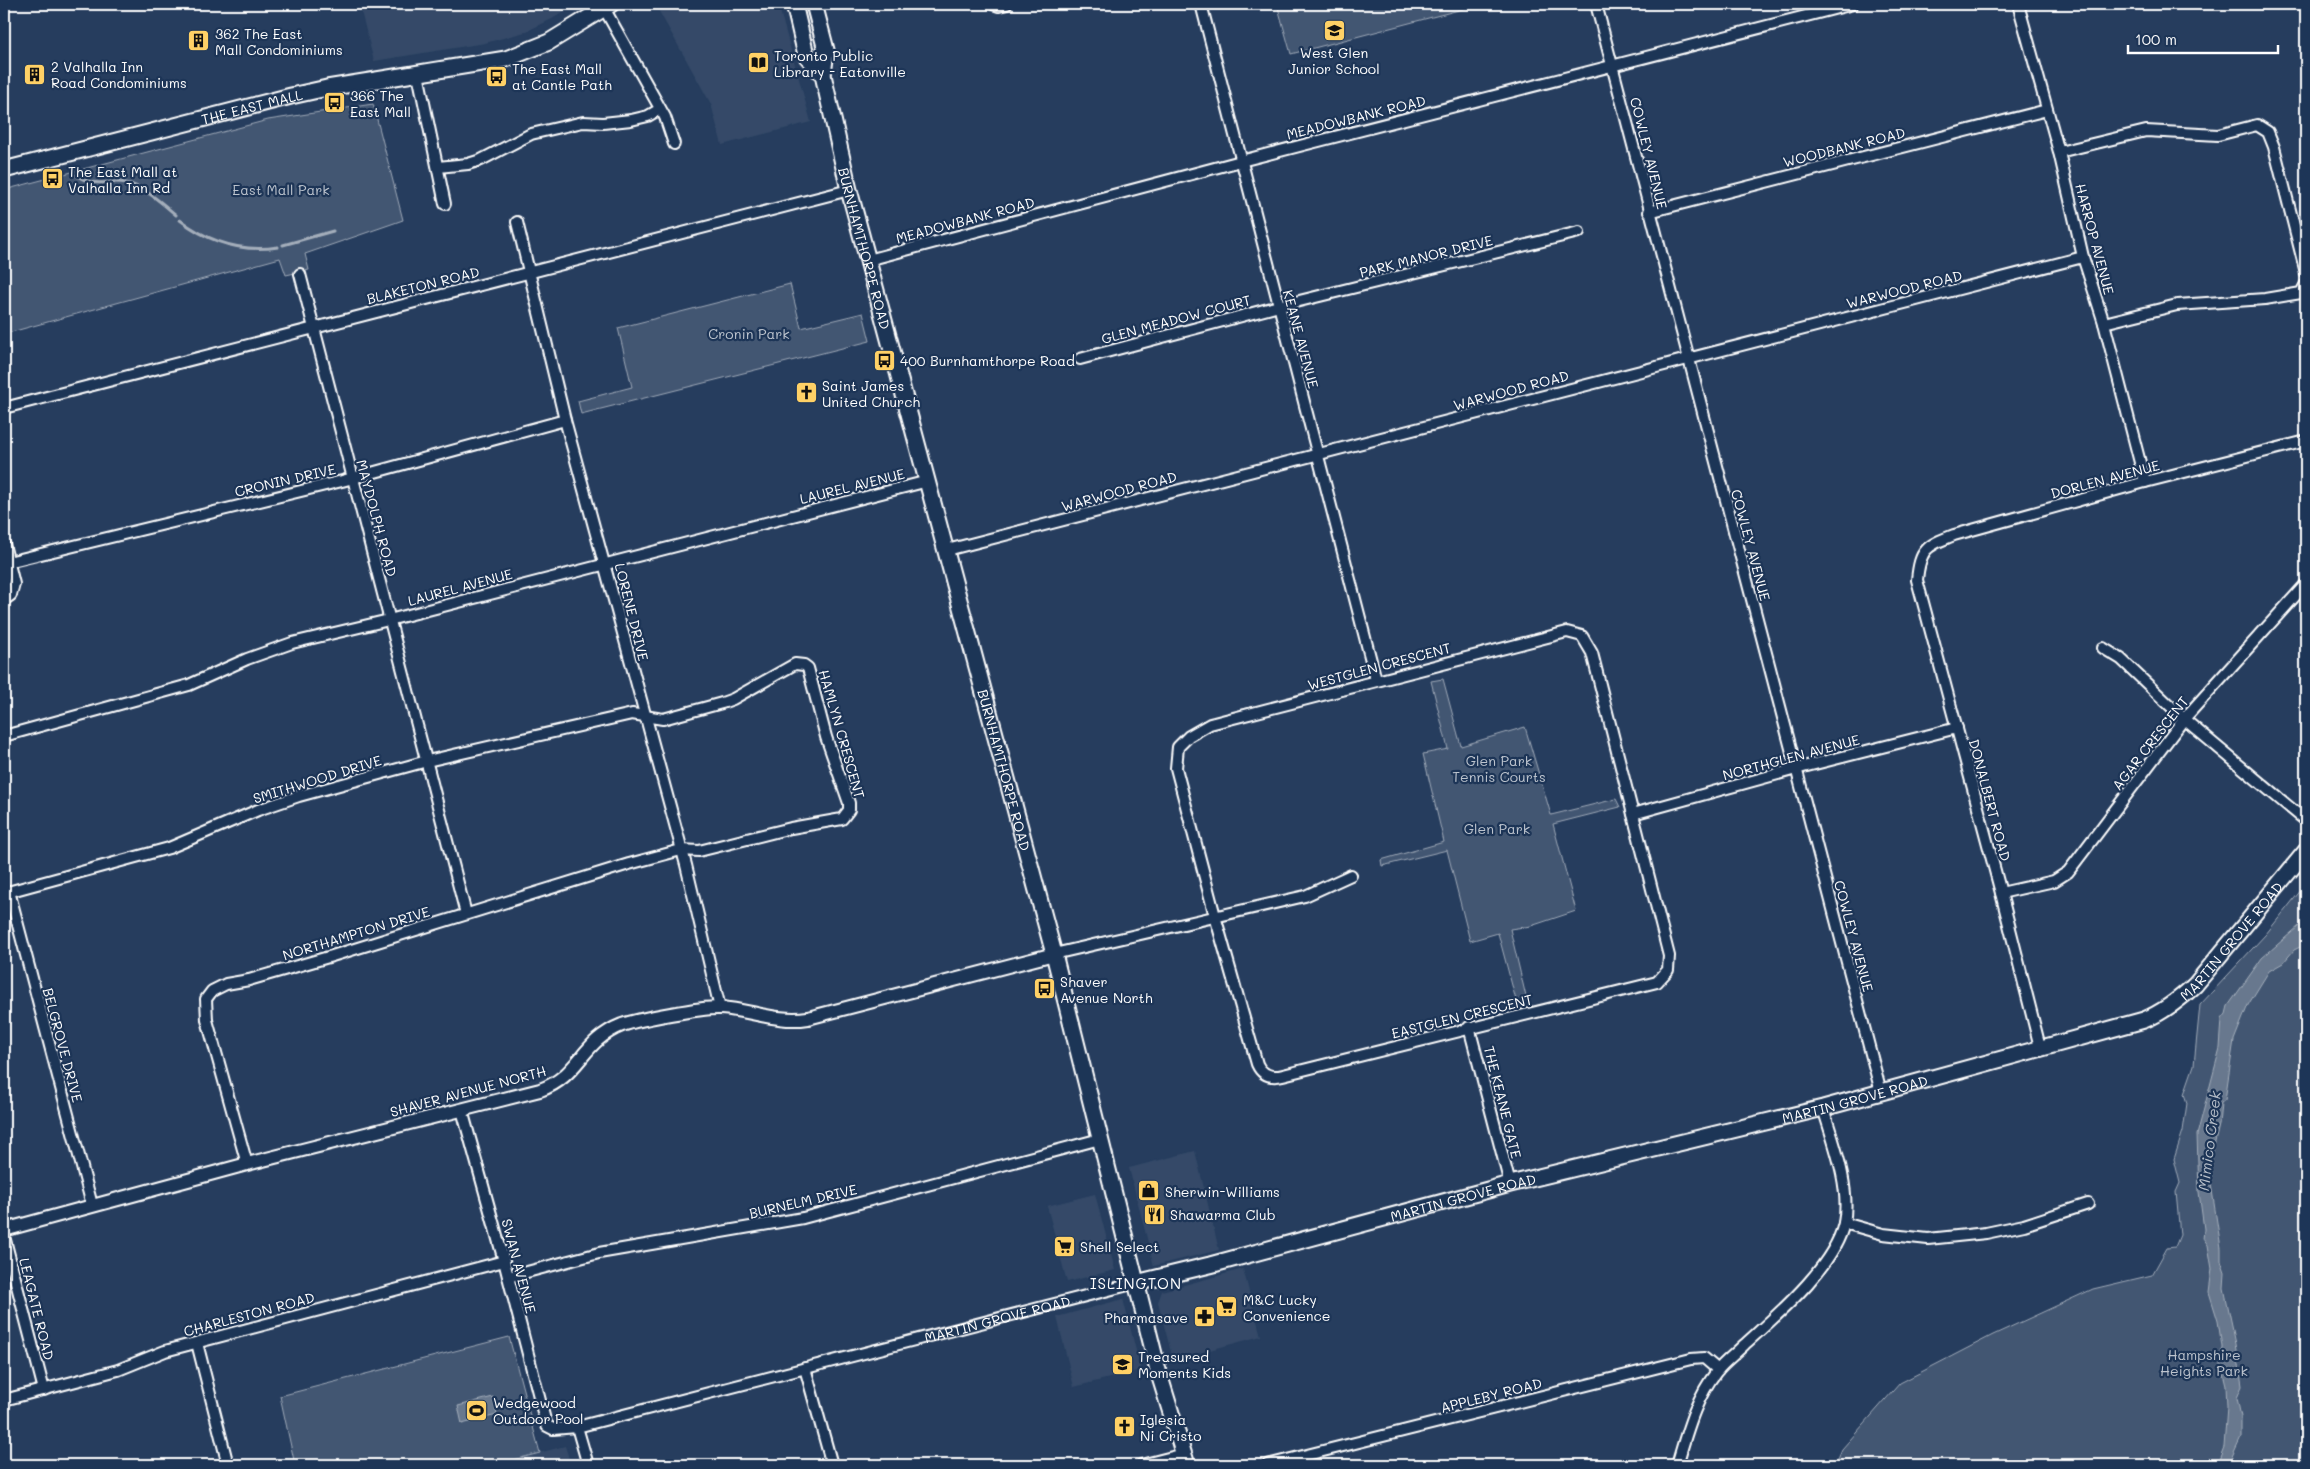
<svg xmlns="http://www.w3.org/2000/svg" width="2310" height="1469" viewBox="0 0 2310 1469" font-family="Mali,sans-serif">
	<style>
		.built { fill: #344a68 }
		.green { fill: #425672; stroke: #a0aab8 }
		.water { fill: #67788e; stroke: #a4aebb }
		.lines { fill: none; stroke-linecap: round; stroke-linejoin: round }
		.stream { stroke: #a4aebb; stroke-width: 3 }
		.minor-casing { stroke: #fff; stroke-width: 14 }
		.tertiary-casing { stroke: #fff; stroke-width: 16 }
		.secondary-casing { stroke: #fff; stroke-width: 19 }
		.minor { stroke: #1d3557; stroke-width: 10 }
		.tertiary { stroke: #1d3557; stroke-width: 12 }
		.secondary { stroke: #1d3557; stroke-width: 15 }
		.labels { text-anchor: middle; dominant-baseline: central; stroke-width: 4.5; stroke-linejoin: round; paint-order: stroke }
		.poi-label { font-size: 14px; fill: #fff; stroke: #1d3557; text-anchor: start }
		.street-label { font-size: 14px; fill: #fff; stroke: #1d3557 }
		.park-label { font-size: 14px; fill: #bdc4ce; stroke: #1d3557 }
		.water-label { font-size: 15px; font-style: italic; fill: #bbc2cc; stroke: #1d3557 }
		.neighbourhood-label { font-size: 15px; letter-spacing: 1px; fill: #fff; stroke: #1d3557 }
	</style>
	<rect width="100%" height="100%" fill="#263d5e"/>
	<filter id="ink" filterUnits="userSpaceOnUse"><feTurbulence type="fractalNoise" baseFrequency=".02" numOctaves="2"/><feDisplacementMap in="SourceGraphic" scale="10" xChannelSelector="R" yChannelSelector="G"/><feConvolveMatrix kernelMatrix="1 2 1 2 8 2 1 2 1" color-interpolation-filters="sRGB"/></filter>
	<g filter="url(#ink)">
		<path class="built" d="M359,4h217l-24,15 -27,13 -40,11 -111,18z
			M655,4h123l33,118 -89,23 -11,-41z
			M1195,1151l24,99 -65,16 -25,-98z
			M1095,1194l20,76 -48,12 -20,-76z
			M1243,1269l18,67 -88,24 -15,-58 4,-11z
			M1123,1299l18,71 -67,17 -17,-70z
			M565,1446l6,19h-78z"/>
		<path class="green" d="M1277,4h201v1l-187,49z
			M373,104l30,116 -98,34 4,16 -23,5 -6,-17 -276,76v-144l264,-70z
			M790,284l11,44 62,-15 7,28 -289,73 -3,-13 54,-14 -14,-59z
			M1443,679l18,67 64,-19 26,88 65,-16 4,8 -67,17 23,87 -45,15 -21,3 17,72 -10,3 -19,-71 -28,8 -23,-91 -65,16 -1,-6 63,-18 -21,-88 25,-5 -17,-68z
			M2306,884v581h-471l7,-16 58,-66 93,-48 100,-46 59,-14 15,-27 8,-1 5,-12 -4,-43 4,-9 -6,-24 9,-28 4,-28 -3,-9 10,-29 6,-60 66,-71z
			M509,1337l31,116 -47,12h-198l-15,-69z"/>
		<path class="water" d="M2306,920v24l-12,6 -11,13 -14,8 -21,34 -14,35 -9,60 -4,3 -2,22 -7,30 -1,29 10,64v13l4,12 -1,15 12,56 6,42 -5,12 4,19v20l-13,28h-11l7,-18 3,-40 -1,-21 -5,-20 1,-19 -4,-26 -9,-29 3,-23 -4,-24 -5,-7 1,-9 -5,-37 -2,-57 23,-87 2,-29 4,-5 2,-8 34,-48z
			M493,1397l4,18 -35,9 -4,-18z"/>
		<g class="lines">
			<path class="stream" d="M76,175c20,14 30,4 50,8 17,3 37,21 50,32
				M180,220c29,22 61,33 98,27
				M283,245l50,-14"/>
			<defs>
				<g id="minor">
					<path d="M993,4l6,2 8,-2"/>
					<path d="M1201,4l175,676"/>
					<path d="M1596,4l285,1088"/>
					<path d="M2018,4l41,148 24,105 21,66 41,159"/>
					<path d="M604,8l61,109 9,27"/>
					<path d="M418,74l27,130"/>
					<path d="M2059,152l87,-21 72,4 39,-10 11,7 6,15 32,126"/>
					<path d="M438,167l30,-3 13,-4 50,-26 52,-12 20,1 28,-3 17,-4 12,-7"/>
					<path d="M1649,212l398,-102"/>
					<path d="M517,222l48,198 121,445 34,143"/>
					<path d="M868,260l373,-99 612,-157"/>
					<path d="M300,274l166,640"/>
					<path d="M2104,323l73,-18 88,-6 36,-6 5,-9"/>
					<path d="M1080,359l199,-53 300,-74"/>
					<path d="M4,408l845,-218"/>
					<path d="M4,544l10,40 -3,11 -7,5"/>
					<path d="M947,550l1136,-293"/>
					<path d="M8,562l334,-81 223,-61"/>
					<path d="M1567,632l15,4 10,17 77,303 -1,14 -11,12 -374,93c-12,3 -21,0 -26,-11l-42,-148 -39,-148 2,-21 11,-11 21,-12z"/>
					<path d="M2103,648l18,11 63,60 122,102"/>
					<path d="M4,736l185,-51 58,-26 45,-16 97,-23 539,-139"/>
					<path d="M1633,814l174,-48 150,-38"/>
					<path d="M9,891l83,314"/>
					<path d="M4,893l165,-45 89,-38 41,-14 128,-35 205,-47 31,5 59,-16 11,-4 62,-35 9,1 4,3 18,69 23,66v7l-7,9 -51,9 -92,23 -18,-1 -52,14 -297,92 -83,24 -23,4 -14,7 -6,8 1,21 40,144"/>
					<path d="M2001,893l53,-12 14,-9 116,-153 122,-135"/>
					<path d="M1054,954l251,-58 46,-21"/>
					<path d="M1469,1027l41,157"/>
					<path d="M2040,1047l-39,-154 -84,-313c3,-31 9,-34 37,-45l191,-53 161,-41"/>
					<path id="s1" d="M462,1110l42,151 41,159 2,6 6,3 24,-2 559,-144"/>
					<path d="M1844,1223l39,11 45,5 58,-6 38,-8 64,-21"/>
					<path d="M4,1236l40,154"/>
					<path d="M508,1277l91,-24 204,-35 297,-79"/>
					<path d="M197,1343l31,122"/>
					<path d="M805,1368l27,97"/>
					<path d="M4,1400l114,-30 47,-19 339,-90"/>
					<path d="M577,1427l11,38"/>
					<path d="M1141,1465l43,-11"/>
					<path d="M1267,1465l424,-106 13,-1 14,12"/>
					<path d="M1677,1465c10,-33 18,-66 40,-94 7,-9 18,-17 27,-26 33,-30 90,-78 100,-122 7,-36 -11,-82 -21,-115"/>
				</g>
				<path id="tertiary" d="M4,1230l243,-66 293,-74c40,-14 41,-49 82,-65 18,-6 80,-18 99,-17 29,2 57,15 87,10l246,-64"/>
				<g id="secondary">
					<path d="M794,4l12,51 17,20"/>
					<path id="s2" d="M814,4l12,46 -3,25 26,115 205,764 105,420 28,91"/>
					<path id="s3" d="M4,170l287,-74 36,-8 179,-29 43,-17 62,-38"/>
					<path id="s4" d="M1136,1283l74,-18 300,-81 313,-76 321,-88c20,-8 35,-20 51,-35l111,-134"/>
				</g>
			</defs>
			<use href="#minor" class="minor-casing"/>
			<use href="#tertiary" class="tertiary-casing"/>
			<use href="#secondary" class="secondary-casing"/>
			<use href="#minor" class="minor"/>
			<use href="#tertiary" class="tertiary"/>
			<use href="#secondary" class="secondary"/>
		</g>
	</g>
	<defs>
		<symbol id="school-square" viewBox="-11 -11 22 22"><rect x="-9" y="-9" width="18" height="18" rx="4" fill="#ffd166" stroke="#1d3557"/><path d="M0-5L7-2L0 1L-7-2ZM-4 1L0 2.5L4 1V4Q0 6-4 4Z" fill="#111"/></symbol>
		<symbol id="building-square" viewBox="-11 -11 22 22"><rect x="-9" y="-9" width="18" height="18" rx="4" fill="#ffd166" stroke="#1d3557"/><path d="M-4-6H4V6H1V3H-1V6H-4ZM-2.5-4.3h1.7v1.8h-1.7ZM.8-4.3h1.7v1.8H.8ZM-2.5-1h1.7V.8h-1.7ZM.8-1h1.7V.8H.8Z" fill="#111"/></symbol>
		<symbol id="library-square" viewBox="-11 -11 22 22"><rect x="-9" y="-9" width="18" height="18" rx="4" fill="#ffd166" stroke="#1d3557"/><path d="M-6-4Q-3-5.5-.7-3.5V5Q-3 3-6 4ZM6-4Q3-5.5 .7-3.5V5Q3 3 6 4Z" fill="#111"/></symbol>
		<symbol id="bus-square" viewBox="-11 -11 22 22"><rect x="-9" y="-9" width="18" height="18" rx="4" fill="#ffd166" stroke="#1d3557"/><path d="M-5-6H5V4H4V6H2V4H-2V6H-4V4H-5ZM-3.5-4V0h7V-4ZM-3.5 1.2v1.5H-2V1.2ZM2 1.2v1.5H3.5V1.2Z" fill="#111"/></symbol>
		<symbol id="church-square" viewBox="-11 -11 22 22"><rect x="-9" y="-9" width="18" height="18" rx="4" fill="#ffd166" stroke="#1d3557"/><path d="M-1.2-6h2.4v3.5h3.3v2.4h-3.3V6h-2.4V-.1h-3.3v-2.4h3.3Z" fill="#111"/></symbol>
		<symbol id="shop-square" viewBox="-11 -11 22 22"><rect x="-9" y="-9" width="18" height="18" rx="4" fill="#ffd166" stroke="#1d3557"/><path d="M-5-2.5h2.3a2.7 3.5 0 0 1 5.4 0H5L5.5 6h-11ZM-1.5-2.5h3a1.5 2.3 0 0 0-3 0Z" fill="#111"/></symbol>
		<symbol id="restaurant-square" viewBox="-11 -11 22 22"><rect x="-9" y="-9" width="18" height="18" rx="4" fill="#ffd166" stroke="#1d3557"/><path d="M-5-6h1v4h1v-4h1v4h1v-4h1v5L-1.5 .5V6h-2V.5L-5-1ZM5-6V6H3V1.5H1.5Q1.5-4 5-6Z" fill="#111"/></symbol>
		<symbol id="supermarket-square" viewBox="-11 -11 22 22"><rect x="-9" y="-9" width="18" height="18" rx="4" fill="#ffd166" stroke="#1d3557"/><path d="M-6-5.5h2.5l.6 2H6L4.5 2H-2.5L-4.4-4H-6ZM-1.5 3.2a1.3 1.3 0 1 0 .1 0ZM3 3.2a1.3 1.3 0 1 0 .1 0Z" fill="#111"/></symbol>
		<symbol id="pharmacy-square" viewBox="-11 -11 22 22"><rect x="-9" y="-9" width="18" height="18" rx="4" fill="#ffd166" stroke="#1d3557"/><path d="M-2-6h4v4h4v4h-4v4h-4v-4h-4v-4h4Z" fill="#111"/></symbol>
		<symbol id="stadium-square" viewBox="-11 -11 22 22"><rect x="-9" y="-9" width="18" height="18" rx="4" fill="#ffd166" stroke="#1d3557"/><path d="M0-5a6.5 5 0 1 0 0 10a6.5 5 0 1 0 0-10ZM-3.5-1.8h7v3.6h-7Z" fill="#111"/></symbol>
	</defs>
	<g fill-rule="evenodd">
		<use href="#school-square" x="1322" y="18" width="25" height="25"/>
		<use href="#building-square" x="186" y="28" width="25" height="25"/>
		<use href="#library-square" x="746" y="50" width="25" height="25"/>
		<use href="#building-square" x="22" y="62" width="25" height="25"/>
		<use href="#bus-square" x="484" y="64" width="25" height="25"/>
		<use href="#bus-square" x="322" y="90" width="25" height="25"/>
		<use href="#bus-square" x="40" y="166" width="25" height="25"/>
		<use href="#bus-square" x="872" y="348" width="25" height="25"/>
		<use href="#church-square" x="794" y="380" width="25" height="25"/>
		<use href="#bus-square" x="1032" y="976" width="25" height="25"/>
		<use href="#shop-square" x="1136" y="1178" width="25" height="25"/>
		<use href="#restaurant-square" x="1142" y="1202" width="25" height="25"/>
		<use href="#supermarket-square" x="1052" y="1234" width="25" height="25"/>
		<use href="#supermarket-square" x="1214" y="1294" width="25" height="25"/>
		<use href="#pharmacy-square" x="1192" y="1304" width="25" height="25"/>
		<use href="#school-square" x="1110" y="1352" width="25" height="25"/>
		<use href="#stadium-square" x="464" y="1398" width="25" height="25"/>
		<use href="#church-square" x="1112" y="1414" width="25" height="25"/>
	</g>
	<g class="labels">
		<g class="poi-label">
			<text x="215" y="33">362 The East<tspan x="215" dy="16">Mall Condominiums</tspan></text>
			<text x="1334" y="52" text-anchor="middle">West Glen<tspan x="1334" dy="16">Junior School</tspan></text>
			<text x="774" y="55">Toronto Public<tspan x="774" dy="16">Library - Eatonville</tspan></text>
			<text x="51" y="66">2 Valhalla Inn<tspan x="51" dy="16">Road Condominiums</tspan></text>
			<text x="512" y="68">The East Mall<tspan x="512" dy="16">at Cantle Path</tspan></text>
			<text x="350" y="95">366 The<tspan x="350" dy="16">East Mall</tspan></text>
			<text x="68" y="171">The East Mall at<tspan x="68" dy="16">Valhalla Inn Rd</tspan></text>
			<text x="900" y="360">400 Burnhamthorpe Road</text>
			<text x="822" y="385">Saint James<tspan x="822" dy="16">United Church</tspan></text>
			<text x="1060" y="981">Shaver<tspan x="1060" dy="16">Avenue North</tspan></text>
			<text x="1165" y="1191">Sherwin-Williams</text>
			<text x="1170" y="1214">Shawarma Club</text>
			<text x="1080" y="1246">Shell Select</text>
			<text x="1243" y="1299">M&amp;C Lucky<tspan x="1243" dy="16">Convenience</tspan></text>
			<text x="1188" y="1317" text-anchor="end">Pharmasave</text>
			<text x="1138" y="1356">Treasured<tspan x="1138" dy="16">Moments Kids</tspan></text>
			<text x="493" y="1402">Wedgewood<tspan x="493" dy="16">Outdoor Pool</tspan></text>
			<text x="1140" y="1419">Iglesia<tspan x="1140" dy="16">Ni Cristo</tspan></text>
		</g>
		<g class="street-label">
			<text stroke="none"><textPath href="#s3" startOffset="256">THE EAST MALL</textPath></text>
			<text transform="translate(1356 117) rotate(-14)">MEADOWBANK ROAD</text>
			<text transform="translate(1844 147) rotate(-14)">WOODBANK ROAD</text>
			<text transform="translate(1649 153) rotate(76)">COWLEY AVENUE</text>
			<text transform="translate(965 220) rotate(-15)">MEADOWBANK ROAD</text>
			<text transform="translate(2095 239) rotate(75)">HARROP AVENUE</text>
			<text stroke="none"><textPath href="#s2" startOffset="251">BURNHAMTHORPE ROAD</textPath></text>
			<text transform="translate(1426 256) rotate(-14)">PARK MANOR DRIVE</text>
			<text transform="translate(423 285) rotate(-14)">BLAKETON ROAD</text>
			<text transform="translate(1904 289) rotate(-14)">WARWOOD ROAD</text>
			<text transform="translate(1176 319) rotate(-15)">GLEN MEADOW COURT</text>
			<text transform="translate(1301 339) rotate(75)">KEANE AVENUE</text>
			<text transform="translate(1511 390) rotate(-15)">WARWOOD ROAD</text>
			<text transform="translate(2105 479) rotate(-15)">DORLEN AVENUE</text>
			<text transform="translate(285 480) rotate(-13)">CRONIN DRIVE</text>
			<text transform="translate(852 486) rotate(-14)">LAUREL AVENUE</text>
			<text transform="translate(1119 491) rotate(-15)">WARWOOD ROAD</text>
			<text transform="translate(377 518) rotate(75)">MAYDOLPH ROAD</text>
			<text transform="translate(1751 545) rotate(75)">COWLEY AVENUE</text>
			<text transform="translate(460 587) rotate(-15)">LAUREL AVENUE</text>
			<text transform="translate(632 612) rotate(76)">LORENE DRIVE</text>
			<text transform="translate(1379 666) rotate(-15)">WESTGLEN CRESCENT</text>
			<text transform="translate(842 734) rotate(74)">HAMLYN CRESCENT</text>
			<text transform="translate(2150 743) rotate(-52)">AGAR CRESCENT</text>
			<text transform="translate(1791 757) rotate(-15)">NORTHGLEN AVENUE</text>
			<text stroke="none"><textPath href="#s2" startOffset="791">BURNHAMTHORPE ROAD</textPath></text>
			<text transform="translate(317 779) rotate(-17)">SMITHWOOD DRIVE</text>
			<text transform="translate(1990 800) rotate(75)">DONALBERT ROAD</text>
			<text transform="translate(356 933) rotate(-17)">NORTHAMPTON DRIVE</text>
			<text transform="translate(1854 936) rotate(75)">COWLEY AVENUE</text>
			<text stroke="none"><textPath href="#s4" startOffset="1161">MARTIN GROVE ROAD</textPath></text>
			<text transform="translate(1462 1016) rotate(-14)">EASTGLEN CRESCENT</text>
			<text transform="translate(63 1045) rotate(75)">BELGROVE DRIVE</text>
			<text transform="translate(468 1091) rotate(-15)">SHAVER AVENUE NORTH</text>
			<text stroke="none"><textPath href="#s4" startOffset="742">MARTIN GROVE ROAD</textPath></text>
			<text transform="translate(1503 1102) rotate(76)">THE KEANE GATE</text>
			<text stroke="none"><textPath href="#s4" startOffset="338">MARTIN GROVE ROAD</textPath></text>
			<text transform="translate(803 1201) rotate(-13)">BURNELM DRIVE</text>
			<text transform="translate(519 1266) rotate(75)">SWAN AVENUE</text>
			<text transform="translate(37 1309) rotate(76)">LEAGATE ROAD</text>
			<text transform="translate(249 1314) rotate(-15)">CHARLESTON ROAD</text>
			<text stroke="none"><textPath href="#s1" startOffset="792">MARTIN GROVE ROAD</textPath></text>
			<text transform="translate(1491 1395) rotate(-14)">APPLEBY ROAD</text>
		</g>
		<g class="park-label">
			<text x="281" y="189">East Mall Park</text>
			<text x="749" y="333">Cronin Park</text>
			<text x="1499" y="760">Glen Park<tspan x="1499" dy="16">Tennis Courts</tspan></text>
			<text x="1497" y="828">Glen Park</text>
			<text x="2204" y="1354">Hampshire<tspan x="2204" dy="16">Heights Park</tspan></text>
		</g>
		<g class="water-label">
			<text transform="translate(2209 1141) rotate(-83)">Mimico Creek</text>
		</g>
		<g class="neighbourhood-label">
			<text x="1136" y="1283">ISLINGTON</text>
		</g>
	</g>
	<rect width="2310" height="1469" fill="none" stroke="#1d3557" stroke-width="20"/>
	<rect x="10" y="10" width="2290" height="1449" fill="none" stroke="#fff" stroke-width="2" filter="url(#ink)"/>
	<path d="M2128 45v8h150v-8" fill="none" stroke="#ffffff" stroke-width="2.5"/>
	<text x="2135" y="45" font-size="15" fill="#ffffff" stroke="#1d3557" stroke-width="4" paint-order="stroke">100 m</text>
</svg>
